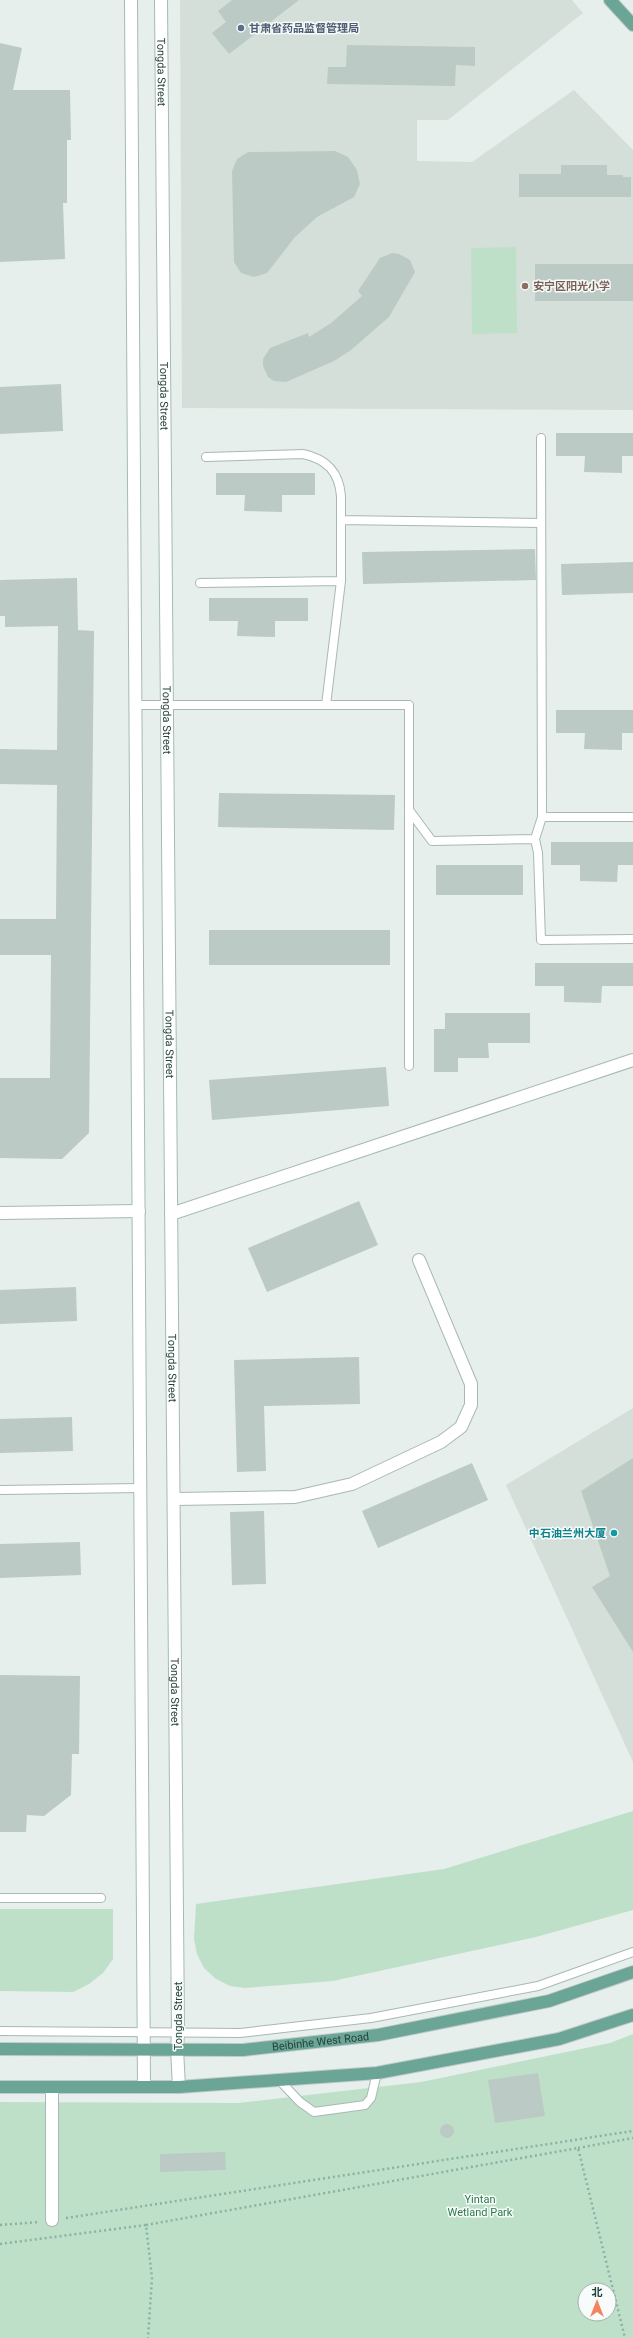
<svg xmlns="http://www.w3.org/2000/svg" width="633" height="2338" viewBox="0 0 633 2338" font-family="Roboto,'Noto Sans SC',sans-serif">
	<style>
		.built { fill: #d4dfda }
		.green { fill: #bfe0c8; fill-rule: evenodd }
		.building { fill: #bbcac4 }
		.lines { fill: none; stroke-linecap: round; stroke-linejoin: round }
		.service-casing { stroke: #a8b8b2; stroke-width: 10 }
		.pedestrian-casing { stroke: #a8b8b2; stroke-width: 14 }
		.minor-casing { stroke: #a8b8b2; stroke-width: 14 }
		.secondary-casing { stroke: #a4bbb3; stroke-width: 14 }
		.primary-casing { stroke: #c2cac8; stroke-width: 14 }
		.path { stroke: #86b3a5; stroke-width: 2.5; stroke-dasharray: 2 3; stroke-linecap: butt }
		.service { stroke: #fff; stroke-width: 8 }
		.pedestrian { stroke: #fff; stroke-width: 12 }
		.minor { stroke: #fff; stroke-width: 12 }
		.secondary { stroke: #fff; stroke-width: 12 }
		.primary { stroke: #6aa596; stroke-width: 12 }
		.service-dot { fill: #5c6f8a; stroke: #f7fbf9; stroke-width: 1.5 }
		.education-dot { fill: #8d6e63; stroke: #f7fbf9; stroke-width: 1.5 }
		.culture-dot { fill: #0f9aa8; stroke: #f7fbf9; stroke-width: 1.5 }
		.labels { text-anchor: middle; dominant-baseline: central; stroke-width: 3; stroke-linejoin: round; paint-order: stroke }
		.service-label { font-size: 11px; font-weight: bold; fill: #4e5e75; stroke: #f7fbf9; text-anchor: start }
		.street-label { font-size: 11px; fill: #24423a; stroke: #f7fbf9 }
		.education-label { font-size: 11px; font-weight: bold; fill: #785e54; stroke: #f7fbf9; text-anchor: start }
		.culture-label { font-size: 11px; font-weight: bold; fill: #0d838f; stroke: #f7fbf9; text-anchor: end }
		.park-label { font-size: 11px; fill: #2d7a4b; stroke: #f7fbf9 }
	</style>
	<rect width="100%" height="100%" fill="#e6efeb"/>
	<path class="built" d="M180,0h392l11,13 -135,107h-31v41l55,1 102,-72 59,60v260l-451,-2z
		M633,1408v354l-127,-277z"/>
	<path class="green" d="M516,247l1,86 -45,1 -1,-86z
		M633,1811v99l-97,27 -203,44 -88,7 -15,-2 -14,-7 -12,-11 -7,-14 -3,-15 2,-35 248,-35z
		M0,1909h113v50l-10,14 -14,11 -16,8 -73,-1z
		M633,2034v304h-633v-236l238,1 183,-21 189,-39zM585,2290h24v24h-24z"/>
	<path class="building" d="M232,0h67l-70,54 -17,-21 14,-11 -8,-11z
		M0,43l22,5 -9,42h57l1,50h-4v63h-4l2,56 -65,3z
		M347,45l128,2v19l-19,-1 -1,21 -128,-2 1,-17h18z
		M335,151l13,6 9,13 3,14 -6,13 -37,20 -22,20 -28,36 -13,4 -13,-4 -7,-11 -2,-91 5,-12 11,-7z
		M561,165h46v10h16v2h8v20h-112v-23h42z
		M392,253l7,1 11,6 5,12 -26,45 -38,33 -17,11 -48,21 -12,-1 -6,-4 -5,-11v-7l7,-11 38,-15 1,4 22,-14 31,-27 -4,-5 22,-33z
		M535,264h98v37h-98z
		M61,384l2,47 -63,3v-47z
		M556,433h77v23h-11v17l-38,-1 1,-16h-29z
		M216,473h99v22h-33v17l-38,-1 1,-16h-29z
		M535,549l1,31 -173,4 -1,-32z
		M633,562v31l-71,2 -1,-31z
		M77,578l1,52 16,1 -5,502 -27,26 -62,-1v-80h50l1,-123h-51v-36h56l1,-134 -57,-1v-35l57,1 1,-124 -53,1v-11h-5v-36z
		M209,598h99v23h-33v16l-38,-1 1,-15h-29z
		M556,710h77v23h-11v17l-38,-1 1,-16h-29z
		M219,793l176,2 -1,35 -176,-3z
		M551,842h82v23h-15l-1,17 -37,-1v-16h-29z
		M436,865h87v30h-87z
		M209,930h181v35h-181z
		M535,963h98v23h-31l-1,17 -37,-1v-16h-29z
		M445,1013h85v30h-42l1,15h-31v14h-24v-43h11z
		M386,1067l3,39 -177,14 -3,-40z
		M359,1201l19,44 -111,47 -19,-44z
		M76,1287l1,34 -77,3v-34z
		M359,1357l1,47 -96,2 2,65 -29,1 -3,-112z
		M72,1417l1,34 -73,2v-34z
		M633,1458v194l-41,-65 18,-11 -29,-85z
		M472,1463l16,37 -110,48 -16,-37z
		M264,1511l2,73 -34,1 -2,-73z
		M80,1542l1,33 -81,3v-34z
		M0,1675l80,1 -1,78h-7l-1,41 -27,21 -17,-1 -1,17h-26z
		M538,2073l7,43 -50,7 -7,-43z
		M440 2131a7 7 0 1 1 14 0a7 7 0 1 1-14 0Z
		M225,2152l1,18 -66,2v-18z"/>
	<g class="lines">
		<defs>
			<path id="service" d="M206,457l97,-3c24,5 36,18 38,42v85l-15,124
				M341,520l200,3
				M200,583l141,-2
				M135,705h274v361
				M409,810l23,31 103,-2 7,-22 -1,-379
				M542,817h91
				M535,839l3,14 3,87 92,-1
				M0,1490l140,-2
				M0,1898h101
				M0,2031l240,2 131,-15 167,-32 95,-34
				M280,2081l20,21 14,10 51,-7 6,-7 6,-25"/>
			<path id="pedestrian" d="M52,2087v133"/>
			<path id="minor" d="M0,1213l139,-2
				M171,1214l462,-154
				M174,1499l121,-2 57,-13 89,-42 20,-15 10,-22v-21l-52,-124"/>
			<g id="secondary">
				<path d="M131,0l13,2087"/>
				<path id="s1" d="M161,0l17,2033 -1,16 2,38"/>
			</g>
			<g id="primary">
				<path d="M610,0l23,25"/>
				<path id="s2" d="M0,2049l243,1 135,-15 171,-34 84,-29"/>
				<path d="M0,2087h179l198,-14 182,-34 74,-24"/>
			</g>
		</defs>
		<use href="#service" class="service-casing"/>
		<use href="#pedestrian" class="pedestrian-casing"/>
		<use href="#minor" class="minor-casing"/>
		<use href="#secondary" class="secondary-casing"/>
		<use href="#primary" class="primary-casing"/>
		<path class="path" d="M578,2148l55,-10
			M66,2218l567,-87
			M0,2225l39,-3
			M146,2225l432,-77 47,190
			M0,2244l146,-19 6,53 -4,60"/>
		<use href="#service" class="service"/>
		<use href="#pedestrian" class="pedestrian"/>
		<use href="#minor" class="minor"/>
		<use href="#secondary" class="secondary"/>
		<use href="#primary" class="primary"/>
	</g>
	<circle class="service-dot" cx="241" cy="28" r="4"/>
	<circle class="education-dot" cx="525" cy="286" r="4"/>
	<circle class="culture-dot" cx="614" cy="1533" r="4"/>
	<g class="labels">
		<g class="service-label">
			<text x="249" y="28">甘肃省药品监督管理局</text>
		</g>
		<g class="street-label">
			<text stroke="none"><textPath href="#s1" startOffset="72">Tongda Street</textPath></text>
			<text stroke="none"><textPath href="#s1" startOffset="396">Tongda Street</textPath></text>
			<text stroke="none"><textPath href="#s1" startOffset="720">Tongda Street</textPath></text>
			<text stroke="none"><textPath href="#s1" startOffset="1044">Tongda Street</textPath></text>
			<text stroke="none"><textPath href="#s1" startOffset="1368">Tongda Street</textPath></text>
			<text stroke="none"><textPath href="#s1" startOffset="1692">Tongda Street</textPath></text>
			<text transform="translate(178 2016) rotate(-90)">Tongda Street</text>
			<text stroke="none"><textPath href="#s2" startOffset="321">Beibinhe West Road</textPath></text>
		</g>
		<g class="education-label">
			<text x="533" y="286">安宁区阳光小学</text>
		</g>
		<g class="culture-label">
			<text x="606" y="1533">中石油兰州大厦</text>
		</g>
		<g class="park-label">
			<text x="480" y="2199">Yintan<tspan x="480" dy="13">Wetland Park</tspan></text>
		</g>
	</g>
	<g transform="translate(597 2302)"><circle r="19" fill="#f7fbf9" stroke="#a3b1ad"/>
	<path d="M0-3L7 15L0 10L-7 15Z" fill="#f4845f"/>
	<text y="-6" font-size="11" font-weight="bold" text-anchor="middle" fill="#24423a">北</text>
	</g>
</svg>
